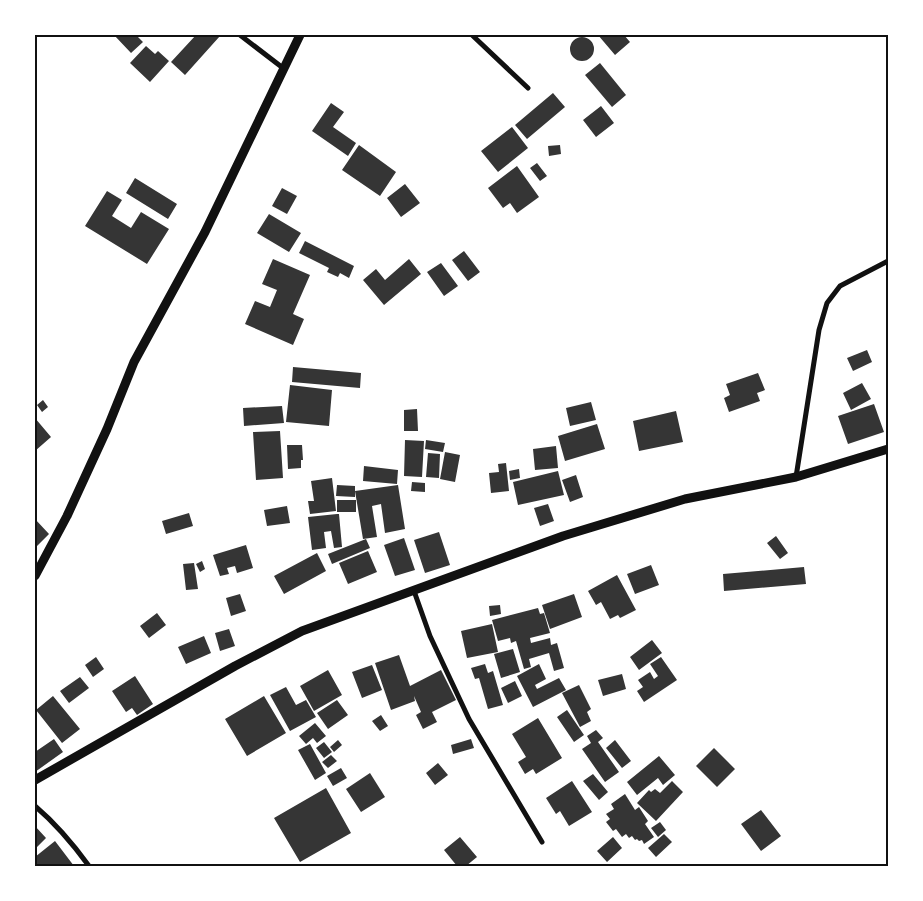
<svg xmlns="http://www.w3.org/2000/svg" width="923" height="901" viewBox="0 0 923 901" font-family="'Public Sans',sans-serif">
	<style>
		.building { fill: #353535 }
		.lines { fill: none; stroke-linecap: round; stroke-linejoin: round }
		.minor { stroke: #111; stroke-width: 5 }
		.tertiary { stroke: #111; stroke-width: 9 }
		.neatline { fill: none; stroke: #111; stroke-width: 2 }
	</style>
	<rect width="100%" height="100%" fill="#fff"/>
	<path class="building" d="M114,35h22l7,7 -12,11z
		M196,35l24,1 -35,39 -14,-13z
		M598,35h26l6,7 -15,13z
		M570 49a12 12 0 1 1 24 0a12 12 0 1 1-24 0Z
		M146,46l9,8 3,-3 11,10 -19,21 -20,-19z
		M600,63l26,32 -14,12 -27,-32z
		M553,93l12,14 -38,32 -12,-14z
		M331,103l13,9 -11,15 23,16 -8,13 -36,-25z
		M601,106l13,17 -18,14 -13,-17z
		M512,127l16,21 -30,24 -17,-21z
		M359,145l37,27 -16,24 -38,-26z
		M560,145l1,9 -12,2 -1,-10z
		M537,163l10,13 -7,5 -10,-13z
		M517,166l22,31 -22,16 -7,-10 -7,5 -15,-20z
		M135,178l42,26 -9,15 -42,-26z
		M405,184l15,19 -19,14 -14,-19z
		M282,188l15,8 -10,18 -15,-8z
		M107,191l15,9 -10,16 19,12 10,-16 28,17 -22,35 -62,-38z
		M269,214l32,19 -12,19 -32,-19z
		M305,241l49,25 -5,12 -9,-5 -2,4 -11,-5 2,-4 -30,-15z
		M464,251l16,21 -12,9 -16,-21z
		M273,259l37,16 -17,39 11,5 -11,26 -48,-21 10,-23 15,6 7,-17 -15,-6z
		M409,259l12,15 -37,31 -21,-25 13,-11 9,11z
		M441,263l17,23 -14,10 -17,-24z
		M867,350l5,12 -19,9 -6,-13z
		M293,367l68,6 -1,15 -68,-6z
		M758,373l7,17 -8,3 3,8 -31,11 -5,-14 6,-3 -4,-11z
		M862,383l9,16 -20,11 -8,-17z
		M290,385l42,5 -3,36 -43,-4z
		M43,400l5,7 -6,5 -5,-7z
		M591,402l5,18 -26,6 -4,-18z
		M874,404l10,28 -36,12 -10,-28z
		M282,406l2,17 -40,3 -1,-18z
		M417,409l1,22h-14v-21z
		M676,411l7,31 -44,9 -6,-30z
		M35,418l16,19 -16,14z
		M597,424l8,25 -40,12 -7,-25z
		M280,431l3,47 -27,2 -3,-48z
		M405,440l19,1 -2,36 -18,-1z
		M426,440l19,3 -2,9 -18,-3z
		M287,445h15l1,15h-2v8l-13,1z
		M556,446l2,22 -23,2 -2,-21z
		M445,452l15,3 -5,27 -15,-3z
		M428,453l12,1 -1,24 -13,-1z
		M506,463l3,28 -18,2 -2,-20 10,-1 -1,-8z
		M364,466l34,4 -1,14 -34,-3z
		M519,469l1,9 -10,2 -1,-9z
		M558,471l6,24 -46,10 -5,-23z
		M576,475l7,22 -13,5 -8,-22z
		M332,478l4,33 -26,3 -2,-13h6l-3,-20z
		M412,482l13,1v9l-14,-1z
		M337,485l18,1v11l-19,-1z
		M398,485l7,44 -20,4 -4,-29 -9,2 5,31 -14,2 -8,-48z
		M337,500h19v12h-19z
		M548,504l6,17 -14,5 -6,-18z
		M287,506l3,17 -23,3 -3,-16z
		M189,513l4,13 -27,8 -4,-13z
		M337,514h2l3,33 -8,1 -3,-17 -7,1 2,16 -14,2 -4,-33z
		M35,519l14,15 -14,14z
		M439,532l11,33 -25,8 -11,-33z
		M776,536l12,17 -8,6 -13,-16z
		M404,538l11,32 -20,6 -11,-31z
		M366,539l4,9 -38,16 -4,-10z
		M246,545l7,23 -16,5 -2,-7 -8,2 2,6 -9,2 -7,-21z
		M368,551l9,21 -29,12 -9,-21z
		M317,553l9,18 -42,23 -10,-18z
		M202,561l3,8 -5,3 -4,-8z
		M194,563l4,26 -12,1 -3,-26z
		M651,565l8,20 -24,9 -8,-20z
		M804,567l2,17 -82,7 -1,-17z
		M617,575l19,35 -16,8 -2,-3 -8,4 -9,-17 -5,3 -8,-14z
		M240,594l6,17 -15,5 -5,-18z
		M574,594l8,23 -32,12 -8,-24z
		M500,605l1,9 -11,2 -1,-10z
		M538,608l2,6 4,-1 6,20 -20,5 1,5 19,-5 1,7 6,-2 7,25 -10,3 -5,-18 -20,6 2,8 -7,2 -8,-28 -5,2 -1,-5 -12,3 -6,-21z
		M157,613l9,12 -17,13 -9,-12z
		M492,624l6,28 -31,6 -6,-27z
		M229,629l6,17 -15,5 -5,-18z
		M204,636l7,17 -25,11 -8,-17z
		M652,640l10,13 -23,17 -9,-13z
		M513,649l7,23 -19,6 -7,-24z
		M399,655l11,31 31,-16 15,30 -24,12 5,10 -14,7 -7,-14 5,-3 -7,-16 1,5 -24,9 -16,-47z
		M96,657l8,12 -11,8 -8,-12z
		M661,657l16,23 -33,22 -7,-11 6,-4 -5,-7 12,-8 4,7 4,-3 -8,-12z
		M485,664l3,9 5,-2 10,34 -15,4 -9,-31 -4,1 -4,-11z
		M539,664l7,15 -11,6 2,4 22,-11 7,12 -33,17 -16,-31z
		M372,665l10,25 -20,8 -10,-26z
		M328,670l14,25 -28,16 -14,-25z
		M622,674l4,15 -23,7 -5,-16z
		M135,676l18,28 -16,11 -5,-7 -6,4 -14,-21z
		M80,677l9,11 -20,15 -9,-12z
		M515,681l7,15 -14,7 -7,-15z
		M579,685l12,24 -4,3 4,9 -11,6 -18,-34z
		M286,687l10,18 10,-5 10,17 -26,14 -20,-36z
		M53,696l27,33 -18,14 -26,-33z
		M264,696l22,37 -39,23 -22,-37z
		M337,700l11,15 -20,14 -11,-16z
		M567,710l17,25 -10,7 -17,-25z
		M381,715l7,11 -8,5 -8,-10z
		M538,718l24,40 -26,16 -3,-5 -8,5 -7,-12 8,-5 -14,-23z
		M315,723l11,13 -9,7 -4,-5 -7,6 -7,-8z
		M596,730l7,8 -5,4 21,30 -14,10 -23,-33 9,-6 -4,-7z
		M54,739l9,13 -28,20v-20z
		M471,739l3,9 -21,6 -2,-9z
		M338,740l4,5 -8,7 -4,-5z
		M615,740l16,21 -9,7 -16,-20z
		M324,742l8,10 -8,6 -8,-10z
		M310,744l16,29 -11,7 -17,-30z
		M714,748l21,21 -18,18 -21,-21z
		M331,755l6,6 -9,7 -6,-6z
		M659,756l16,19 -12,10 -5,-7 -21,17 -10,-13z
		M438,763l10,12 -13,10 -9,-12z
		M341,768l6,10 -14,8 -6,-10z
		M370,773l15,24 -24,15 -15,-23z
		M593,774l15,18 -9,8 -16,-19z
		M572,781l20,31 -23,14 -9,-15 -4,3 -10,-16z
		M672,781l11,11 -27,29 -19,-18 12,-13 2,2 4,-3 5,4z
		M326,788l25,45 -51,29 -26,-44z
		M625,794l10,16 4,-3 9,14 -3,3 9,13 -10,7 -2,-4 -3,1 -2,-2 -2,1 -3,-4 -3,2 -3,-4 -4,3 -6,-8 -3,2 -7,-9 4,-3 -4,-5 8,-5 -3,-5z
		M761,810l20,26 -20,15 -20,-27z
		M660,822l6,8 -8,7 -7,-9z
		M35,826l11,12 -11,11z
		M664,834l8,8 -16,15 -8,-9z
		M460,837l17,20 -11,9h-9l-13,-16z
		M613,837l9,11 -15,14 -10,-11z
		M55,841l19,25h-39v-9z"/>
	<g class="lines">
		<path class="minor" d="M240,35l43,33
			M472,35l56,53
			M796,477l23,-147 8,-27 13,-17 48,-25
			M414,591l16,45 39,83 73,123
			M35,806c20,17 38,38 54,60"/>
		<path class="tertiary" d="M35,576l32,-60 40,-87 27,-67 71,-130 95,-197
			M35,780l200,-114 67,-35 261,-95 122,-37 111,-22 92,-28"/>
	</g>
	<rect width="923" height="901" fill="none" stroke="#ffffff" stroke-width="72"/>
	<rect x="36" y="36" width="851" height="829" class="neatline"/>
</svg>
